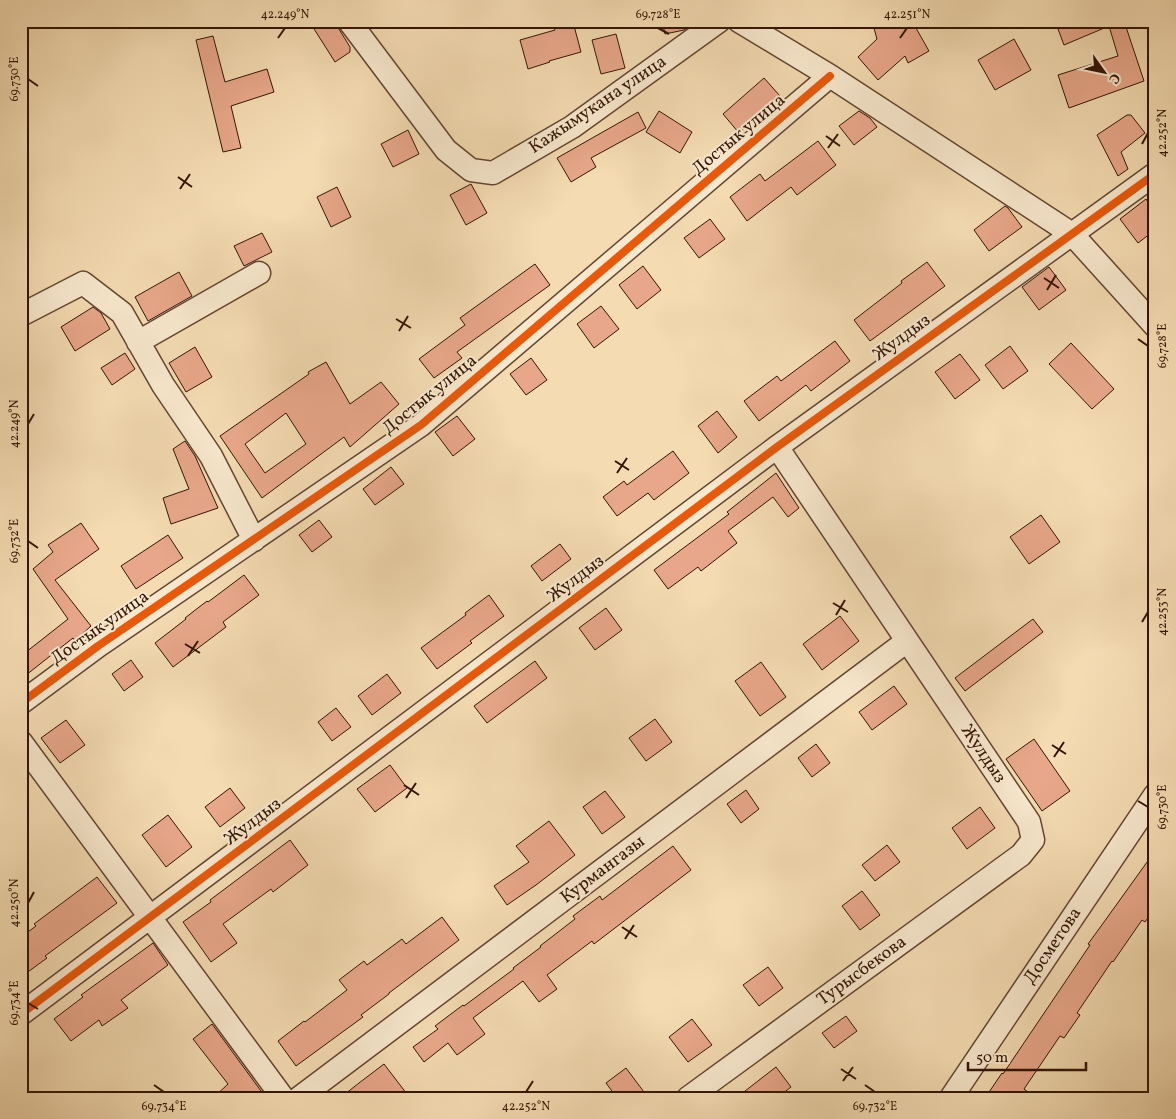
<svg xmlns="http://www.w3.org/2000/svg" width="1176" height="1119" viewBox="0 0 1176 1119" font-family="Vollkorn,serif">
	<style>
		.building { fill: #e8a78a; stroke: #331505; fill-rule: evenodd }
		.lines { fill: none; stroke-linecap: round; stroke-linejoin: round }
		.minor-casing { stroke: #634630; stroke-width: 25 }
		.minor { stroke: #f8e8cd; stroke-width: 22 }
		.cycleway-casing { stroke: #f8e8cd; stroke-width: 11 }
		.cycleway { stroke: #e8590c; stroke-width: 8 }
		.ticks { fill: none; stroke: #331505; stroke-width: 2 }
		.labels { text-anchor: middle; dominant-baseline: central; stroke-width: 4; stroke-linejoin: round; paint-order: stroke }
		.street-label { font-size: 18px; fill: #331505; stroke: #f8e8cd }
		.neatline { fill: none; stroke: #331505; stroke-width: 2 }
		.ticks-label { font-size: 12px; text-anchor: middle; fill: #331505 }
	</style>
	<rect width="100%" height="100%" fill="#f4dbb2"/>
	<filter id="stains"><feTurbulence type="fractalNoise" baseFrequency=".004" numOctaves="4"/><feColorMatrix values="0 0 0 0 .2 0 0 0 0 .09 0 0 0 0 .02 0 0 0 .5 -.17"/></filter>
	<radialGradient id="worn" r=".72"><stop offset=".6" stop-color="#630" stop-opacity="0"/><stop offset="1" stop-color="#630" stop-opacity=".3"/></radialGradient>
	<path class="building" d="M309,21h25l16,26v5l-15,10z
		M662,21h34l-12,9 -19,4z
		M872,21h40l17,30 -21,12 -3,-7 -27,24 -20,-23 19,-18z
		M1055,21h69l20,60 -75,27 -11,-33 60,-19 -9,-30 -45,19z
		M573,22l8,30 -32,9 1,1 -22,7 -8,-29 35,-10 -1,-3z
		M616,34l9,34 -24,6 -9,-34z
		M213,36l12,46 42,-13 7,23 -43,14 10,42 -18,4 -27,-112z
		M1014,39l17,31 -36,20 -17,-30z
		M764,78l16,18 -41,37 -16,-19z
		M659,111l33,21 -12,21 -34,-21z
		M859,111l11,7 7,9 -23,18 -15,-19z
		M638,112l8,16 -55,30 5,9 -25,15 -14,-24z
		M1127,115h4l14,18 -24,19 7,17 -10,7 -21,-41z
		M408,130l11,24 -26,13 -12,-23z
		M818,141l18,24 -39,30 -6,-8 -44,34 -17,-24 30,-23 5,7z
		M471,184l16,29 -21,12 -16,-30z
		M337,187l14,30 -20,10 -14,-30z
		M1146,199l9,13v18l-17,13 -18,-24z
		M1005,206l3,2 14,19 -33,24 -15,-21z
		M710,219l15,20 -26,19 -15,-20z
		M262,233l10,19 -28,14 -10,-20z
		M927,262l18,24 -75,55 -16,-21 48,-37 -1,-2z
		M535,264l15,21 -93,67 5,6 -28,20 -15,-19 46,-34 -5,-7z
		M643,266l18,24 -24,19 -18,-24z
		M1049,267l17,23 -27,20 -17,-23z
		M179,272l13,24 -44,25 -13,-24z
		M601,306l18,23 -25,19 -17,-24z
		M93,307l8,6 9,16 -35,22 -14,-24z
		M835,341l15,20 -39,30 -5,-6 -47,36 -15,-20 33,-25 4,5z
		M1071,343l43,46 -22,20 -43,-45z
		M1010,346l18,25 -25,18 -18,-24z
		M195,347l17,30 -26,15 -17,-29z
		M125,353l10,16 -23,16 -11,-17z
		M960,354l20,26 -25,19 -20,-27z
		M531,358l16,22 -21,15 -16,-21z
		M326,362l24,42 31,-22 18,22 -49,43 -6,-10 -82,61 -42,-62 89,-62 -1,-2zM286,413l20,31 -41,29 -20,-29z
		M717,411l20,26 -19,16 -20,-27z
		M457,416l18,23 -22,17 -18,-24z
		M185,441l10,15 23,52 -47,16 -8,-26 26,-9 -16,-40z
		M673,451l16,22 -35,27 -6,-7 -31,23 -14,-19 21,-16 3,4z
		M391,467l13,17 -29,21 -12,-16z
		M776,473l23,35 -11,9 -15,-20 -45,34 9,12 -36,28 -3,-4 -30,22 -14,-19 75,-56 -2,-2z
		M1041,515l19,27 -31,22 -19,-27z
		M319,520l13,17 -20,15 -13,-17z
		M81,523l18,26 -44,31 36,46 -16,15 -2,-3 -52,41v-23l47,-37 -35,-50 20,-17 -5,-7z
		M168,535l15,23 -47,31 -15,-23z
		M560,544l11,15 -29,22 -11,-15z
		M244,575l15,20 -36,27 3,5 -53,40 -18,-24 31,-24 -1,-1 22,-17 1,1z
		M489,595l15,21 -34,25 2,2 -35,26 -16,-21 45,-33 -1,-2z
		M606,608l16,22 -27,20 -16,-22z
		M840,616l19,25 -37,29 -19,-26z
		M1033,619l10,13 -78,59 -10,-13z
		M131,660l12,17 -19,14 -12,-17z
		M535,661l12,17 -60,45 -13,-17z
		M761,662l25,35 -26,19 -25,-35z
		M387,674l14,19 -29,22 -14,-19z
		M894,686l13,18 -35,26 -13,-18z
		M336,708l15,19 -19,14 -14,-19z
		M655,719l17,23 -26,19 -17,-23z
		M66,720l19,25 -25,18 -19,-25z
		M1034,739l36,52 -28,20 -36,-52z
		M816,744l14,19 -18,14 -14,-19z
		M390,765l17,23 -32,24 -18,-23z
		M230,788l15,20 -25,19 -15,-20z
		M746,790l13,19 -18,14 -14,-19z
		M605,791l20,26 -23,17 -19,-27z
		M980,807l15,21 -28,21 -15,-21z
		M168,815l24,32 -26,20 -24,-32z
		M549,821l26,34 -39,30 -29,20 -13,-19 35,-24 -13,-16z
		M290,840l18,25 -35,27 -2,-3 -48,35 14,19 -26,19 -28,-40 28,-20 -1,-2z
		M887,845l13,17 -25,19 -13,-16z
		M673,846l18,24 -97,74 -2,-3 -45,34 10,14 -18,13 -16,-21 -50,37 12,16 -28,21 -9,-12 -24,19 -11,-15 25,-18 -3,-3 28,-21 1,1 50,-37 -1,-1 28,-21 -1,-1 35,-27 -2,-3 27,-20 2,4z
		M1155,851v57l-10,14 -3,-2 -29,42 -1,-1 -35,52 3,2 -16,23 -4,-2 -36,53 12,9h-51l17,-25 1,1 87,-129 -2,-1 16,-22z
		M97,877l20,26 -72,53 2,2 -26,19v-40l15,-11 -2,-2z
		M862,891l18,24 -20,15 -18,-24z
		M442,917l17,23 -70,53v1l-28,21 2,2 -67,49 -18,-25 26,-20 1,1 42,-32 -8,-10 25,-19 3,4 35,-26 4,5z
		M153,943l15,22 -47,35 7,8 -26,18 -3,-6 -28,21 -17,-22 29,-22 -2,-2z
		M768,967l15,21 -24,18 -16,-21z
		M846,1016l11,15 -23,17 -12,-15z
		M692,1019l20,26 -24,17 -19,-25z
		M212,1024l49,67 -9,7h-39l15,-14 -35,-45z
		M384,1064l26,34h-70l19,-15z
		M776,1067l15,20 -14,11h-41z
		M626,1068l18,24 -7,6h-20l-11,-15z"/>
	<g class="lines">
		<defs>
			<path id="minor" d="M349,21l97,129 25,20 22,3 79,-46 147,-106
				M739,21l91,55 242,158 83,92
				M21,315l62,-32 39,30 41,72 48,71 43,84
				M138,342l121,-69
				M21,703l77,-57 323,-221 409,-349
				M21,742l262,356
				M21,1014l756,-567 378,-273
				M299,1098l608,-457
				M688,1098l333,-243 12,-15 -4,-18 -252,-375
				M951,1098l204,-303"/>
		</defs>
		<use href="#minor" class="minor-casing"/>
		<use href="#minor" class="minor"/>
		<defs>
			<path id="cycleway" d="M21,703l77,-57 323,-221 409,-349
				M21,1014l756,-567 378,-273"/>
		</defs>
		<use href="#cycleway" class="cycleway-casing"/>
		<use href="#cycleway" class="cycleway"/>
	</g>
	<path class="ticks" d="M658,28l11,6M278,38l7,-10M900,38l7,-10M28,79l10,7M826,136l14,10M1142,144l6,-11M828,148l10,-14M178,177l14,10M180,189l10,-15M1044,278l15,10M1047,290l9,-15M396,319l15,9M399,331l9,-15M1138,339l10,7M28,424l6,-10M615,461l14,9M617,473l10,-15M28,541l10,7M833,603l15,9M836,615l9,-15M1142,622l6,-10M185,644l15,9M188,656l10,-15M1052,745l14,9M1054,757l10,-15M404,785l15,10M406,798l10,-15M1138,801l10,6M28,903l6,-11M622,927l15,10M625,939l9,-14M28,1003l10,6M841,1069l15,10M843,1081l10,-14M154,1085l10,7M865,1085l10,7M526,1092l7,-11"/>
	<g class="labels">
		<g class="street-label">
			<text transform="translate(598 105) rotate(-34)">Кажымукана улица</text>
			<text transform="translate(739 135) rotate(-40)">Достык улица</text>
			<text transform="translate(902 338) rotate(-36)">Жулдыз</text>
			<text transform="translate(430 395) rotate(-39)">Достык улица</text>
			<text transform="translate(576 579) rotate(-37)">Жулдыз</text>
			<text transform="translate(100 628) rotate(-35)">Достык улица</text>
			<text transform="translate(983 754) rotate(56)">Жулдыз</text>
			<text transform="translate(253 822) rotate(-37)">Жулдыз</text>
			<text transform="translate(603 870) rotate(-37)">Курмангазы</text>
			<text transform="translate(1053 946) rotate(-56)">Досметова</text>
			<text transform="translate(862 971) rotate(-36)">Турысбекова</text>
		</g>
	</g>
	<rect width="1176" height="1119" fill="none" stroke="#f4dbb2" stroke-width="55"/>
	<g transform="translate(1104 72) rotate(123)" stroke="#f8e8cd" stroke-width="4" paint-order="stroke">
	<path d="M0-4L9 19L0 12L-9 19Z" fill="#331505"/>
	<text y="-8" font-size="14" font-weight="bold" text-anchor="middle" fill="#331505">С</text>
	</g>
	<path d="M968 1062v8h118v-8" fill="none" stroke="#331505" stroke-width="2.5"/>
	<text x="976" y="1062" font-size="15" fill="#331505" stroke="#f8e8cd" stroke-width="4" paint-order="stroke">50 m</text>
	<rect x="28" y="28" width="1120" height="1064" class="neatline"/>
	<g class="ticks-label">
		<text x="285" y="18">42.249°N</text>
		<text x="658" y="18">69.728°E</text>
		<text x="907" y="18">42.251°N</text>
		<text transform="translate(14 79) rotate(-90)" y="4">69.730°E</text>
		<text transform="translate(1162 133) rotate(-90)" y="4">42.252°N</text>
		<text transform="translate(1162 346) rotate(-90)" y="4">69.728°E</text>
		<text transform="translate(14 424) rotate(-90)" y="4">42.249°N</text>
		<text transform="translate(14 541) rotate(-90)" y="4">69.732°E</text>
		<text transform="translate(1162 612) rotate(-90)" y="4">42.253°N</text>
		<text transform="translate(1162 807) rotate(-90)" y="4">69.730°E</text>
		<text transform="translate(14 903) rotate(-90)" y="4">42.250°N</text>
		<text transform="translate(14 1003) rotate(-90)" y="4">69.734°E</text>
		<text x="164" y="1110">69.734°E</text>
		<text x="526" y="1110">42.252°N</text>
		<text x="875" y="1110">69.732°E</text>
	</g>
	<rect width="100%" height="100%" filter="url(#stains)"/>
	<rect width="100%" height="100%" fill="url(#worn)"/>
</svg>
